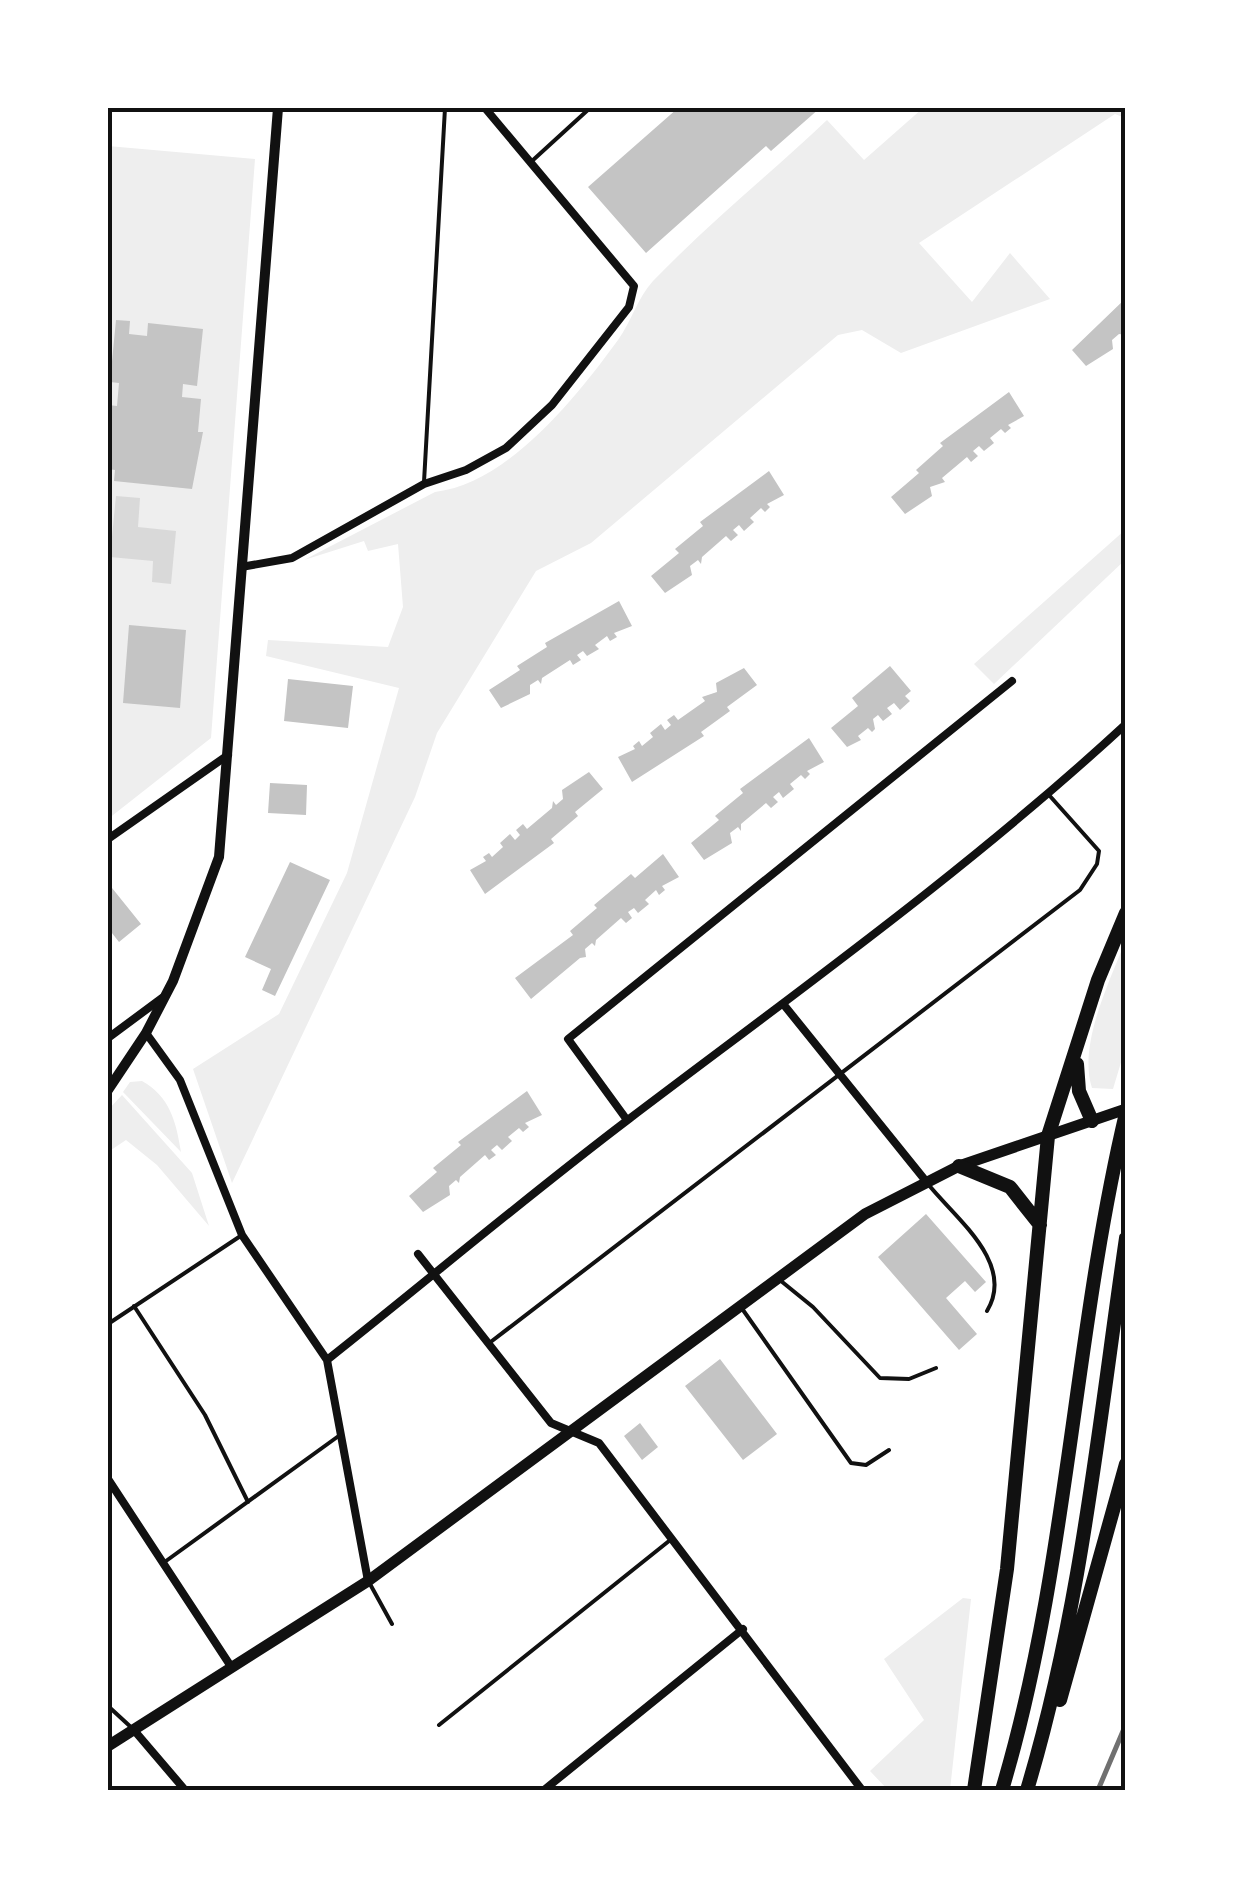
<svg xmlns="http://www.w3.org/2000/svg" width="1233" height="1898" viewBox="0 0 1233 1898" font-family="Cabin,sans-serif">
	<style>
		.green { fill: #eee }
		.water { fill: #d9d9d9 }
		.building { fill: #c4c4c4 }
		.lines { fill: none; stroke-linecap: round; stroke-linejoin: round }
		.service { stroke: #111; stroke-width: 4 }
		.minor { stroke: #111; stroke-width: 8 }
		.secondary { stroke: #111; stroke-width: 10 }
		.primary { stroke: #111; stroke-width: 11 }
		.motorway { stroke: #111; stroke-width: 14 }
		.rail { stroke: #707070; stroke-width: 5 }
		.neatline { fill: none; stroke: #111; stroke-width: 4 }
	</style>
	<rect width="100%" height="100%" fill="#fff"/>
	<path class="green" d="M923,108h202v10l-10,-4 -196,129 53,59 38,-49 40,46 -149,54 -39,-23 -24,5 -247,208 -55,28 -99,162 -22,64 -183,386 -39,-114 86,-55 68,-141 52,-185 -133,-32 2,-16 120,7 15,-40 -5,-63 -30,7 -4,-10 -60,19 131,-68c73,-8 142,-96 183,-152 13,-18 20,-43 35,-59 55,-57 117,-107 174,-161l37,40z
		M108,146l147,13 -44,579 -103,81z
		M1125,530v30l-131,124 -20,-20z
		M1125,942v107l-12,40 -21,-1c-14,-43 17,-105 33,-146z
		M142,1081c28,16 34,40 39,71l-58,-60 7,-10z
		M122,1095l70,78 17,53 -52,-61 -31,-25 -18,12v-42z
		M963,1598l8,1 -21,191h-62l-18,-19 54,-51 -40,-61z"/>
	<path class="water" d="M116,496l24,2 -2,29 38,4 -5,53 -19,-2 1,-21 -43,-4z"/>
	<path class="building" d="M678,108h142l-49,43 -5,-5 -120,107 -58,-66z
		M1126,298v37l-7,-1 -7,6 1,9 -27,17 -14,-16z
		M116,320l14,1 -1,13 18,2 1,-13 55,6 -6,57 -14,-2 -1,13 19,2 -3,33h5l-11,57 -78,-8 1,-11 -7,-1v-64l9,1 2,-23 -9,-1z
		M1009,392l15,24 -16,9 3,3 -6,5 -4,-4 -11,9 4,5 -10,8 -5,-5 -6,5 5,5 -7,6 -4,-5 -25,21 3,4 -15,5 2,9 -27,18 -14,-17 28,-24 -3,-3 27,-24 -3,-3z
		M769,471l15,24 -17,9 3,3 -5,5 -4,-4 -11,10 4,4 -10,9 -5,-6 -6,5 5,5 -7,6 -5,-5 -24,21 -1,7 -3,-4 -8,6 2,9 -27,18 -14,-17 28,-23 -4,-4 28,-23 -3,-4z
		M619,601l13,25 -18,7 3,4 -7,4 -3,-5 -12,9 4,4 -12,7 -4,-5 -6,4 4,5 -8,5 -3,-5 -28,18 -1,6 -3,-4 -8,5v9l-29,14 -12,-18 31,-20 -3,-4 30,-19 -2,-4z
		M129,625l57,5 -6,78 -57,-5z
		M890,666l21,25 -6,5 5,5 -10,9 -6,-7 -7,5 5,6 -9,7 -5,-6 -5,4 2,10 -3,3 -4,-4 -10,8 3,4 -14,7 -16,-19 27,-22 -6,-8z
		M744,668l13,17 -30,22 3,4 -29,21 3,4 -72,46 -14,-25 17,-8 -2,-3 6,-5 3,5 11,-9 -3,-4 11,-9 4,6 6,-5 -4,-5 7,-5 4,5 27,-19 -3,-4 15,-5 -1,-9z
		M288,679l65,7 -5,42 -64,-7z
		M809,738l15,24 -17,9 3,3 -5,5 -4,-4 -11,9 4,5 -11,9 -4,-6 -6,5 5,5 -7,6 -5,-5 -25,21v7l-3,-4 -8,6 2,10 -28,17 -13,-17 28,-23 -4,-4 28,-23 -3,-4z
		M589,772l14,17 -28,23 3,4 -27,23 3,4 -69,51 -15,-24 16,-9 -3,-4 6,-4 3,4 11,-10 -3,-4 10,-9 5,6 5,-5 -4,-5 7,-6 4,5 25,-21 1,-7 3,4 7,-6 -1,-9z
		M270,783l37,2 -1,30 -38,-2z
		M663,854l16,23 -17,9 3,4 -6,5 -3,-5 -11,10 4,4 -11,9 -4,-5 -6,4 4,6 -6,5 -5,-5 -25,22 -1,6 -3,-3 -7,6 1,8 -6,1 -49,41 -16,-21 58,-43 -3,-4 27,-23 -3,-3 37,-31 4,4z
		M290,862l40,18 -55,116 -13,-6 9,-21 -26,-12z
		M108,883l33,41 -22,18 -11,-14z
		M527,1091l15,24 -17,8 4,4 -6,5 -4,-4 -11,9 4,4 -10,9 -5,-5 -6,5 5,5 -7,5 -4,-5 -25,22 -1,6 -3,-3 -7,6 1,9 -27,17 -14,-16 28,-24 -4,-4 28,-23 -3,-3z
		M926,1214l60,68 -11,10 -10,-11 -19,17 31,36 -18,16 -81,-93z
		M720,1359l57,75 -34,26 -58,-74z
		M640,1423l18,24 -16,13 -18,-24z"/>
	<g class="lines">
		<path class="service" d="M532,161l58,-53
			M424,482l21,-374
			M928,1184c27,34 88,79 59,127
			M781,1281l32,26 67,71 29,1 27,-11
			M134,1306l71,109 43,87
			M743,1310l108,153 15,2 23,-15
			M108,1324l134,-89
			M488,1344l592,-454 17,-26 2,-13 -50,-56
			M166,1561l174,-126
			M370,1584l22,40
			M108,1706l25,23
			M439,1725l230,-184"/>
		<path class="minor" d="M241,567l51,-9 132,-74 42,-14 40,-22 46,-43 77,-98 5,-21 -149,-178
			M108,839l120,-84
			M784,1005l141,175
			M146,1033l34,47 62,155 85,125 41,221
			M108,1038l54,-40
			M627,1120l-59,-81 444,-358
			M418,1254l133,169 48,20 263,347
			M327,1360c101,-80 199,-163 302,-241 169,-128 341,-251 497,-395
			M108,1479l122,186
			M133,1729l52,61
			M544,1790l199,-161"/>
		<path class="secondary" d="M108,1090l38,-57 27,-52 46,-124 59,-749"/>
		<path class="primary" d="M108,1746l260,-165 497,-367 94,-48 167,-57"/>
		<path class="motorway" d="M1077,1064l2,27 13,30
			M959,1166l51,21 30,38
			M1060,1700l66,-236
			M974,1790l33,-221 41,-433 50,-156 28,-67
			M1002,1790c66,-221 71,-453 124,-677
			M1027,1790c54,-179 72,-368 99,-552"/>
		<path class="rail" d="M1098,1790l28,-66"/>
	</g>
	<rect width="1233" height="1898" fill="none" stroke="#ffffff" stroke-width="220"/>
	<rect x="110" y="110" width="1013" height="1678" class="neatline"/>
</svg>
